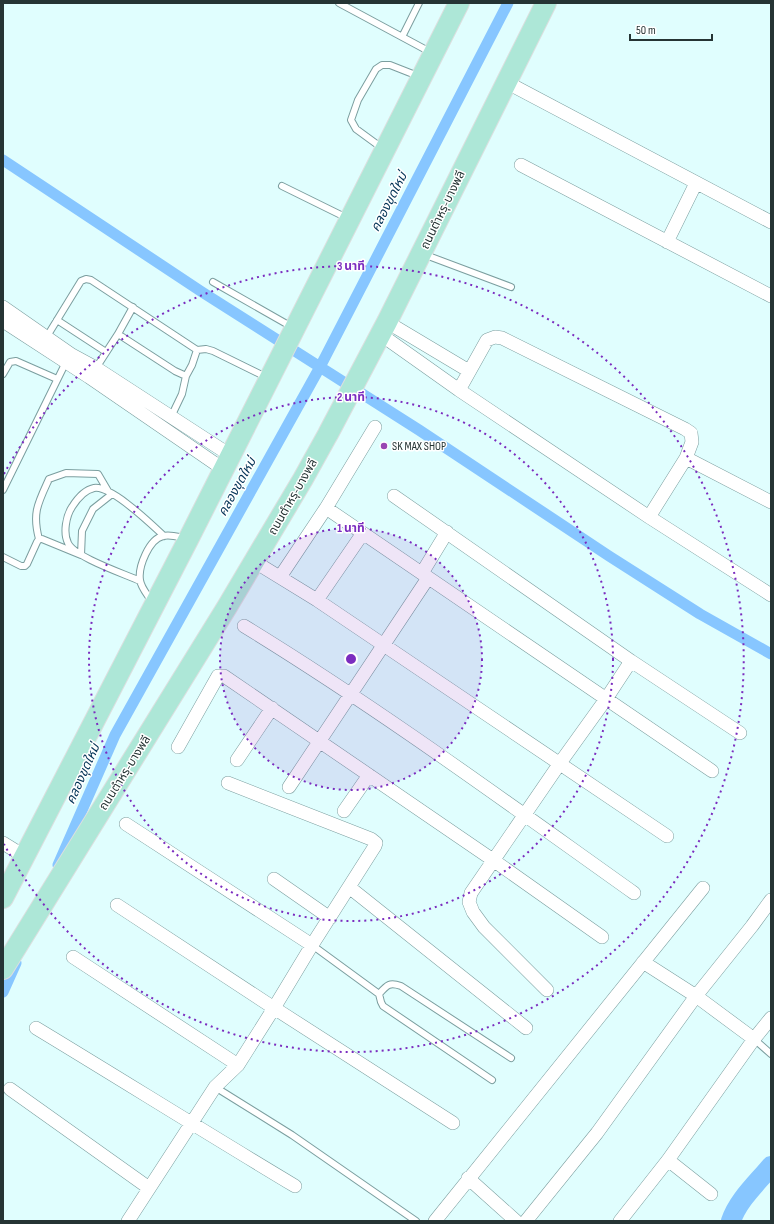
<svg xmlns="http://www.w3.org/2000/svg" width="774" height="1224" viewBox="0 0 774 1224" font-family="'Sofia Sans Condensed','Noto Sans Thai',sans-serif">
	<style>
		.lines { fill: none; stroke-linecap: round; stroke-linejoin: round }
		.canal { stroke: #87c6ff; stroke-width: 11 }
		.river { stroke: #87c6ff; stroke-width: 20 }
		.lane-casing { stroke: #7b9e9f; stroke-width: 8 }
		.street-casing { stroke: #7b9e9f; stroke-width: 14 }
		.primary-casing { stroke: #dcdfdf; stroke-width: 22 }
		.lane { stroke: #fff; stroke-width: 6 }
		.street { stroke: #fff; stroke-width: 13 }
		.primary { stroke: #ade7d7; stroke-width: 20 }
		.ring { fill: none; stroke: #7b2cbf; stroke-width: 2; stroke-dasharray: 2 4 }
		.poi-dot { fill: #9945b3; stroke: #fff; stroke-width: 1.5 }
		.labels { text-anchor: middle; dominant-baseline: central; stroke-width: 3; stroke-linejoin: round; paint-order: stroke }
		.street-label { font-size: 12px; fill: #253434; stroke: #fff }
		.poi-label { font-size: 12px; fill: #253434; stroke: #fff; text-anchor: start }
		.water-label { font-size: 13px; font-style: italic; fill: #003255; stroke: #fff }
		.centre { fill: #7b2cbf; stroke: #fff; stroke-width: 2 }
		.ring-label { font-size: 12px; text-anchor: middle; font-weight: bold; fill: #7b2cbf; stroke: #fff; stroke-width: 3; stroke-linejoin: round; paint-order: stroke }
	</style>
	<rect width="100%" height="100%" fill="#e0fefe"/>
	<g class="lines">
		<path class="canal" d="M3,160l199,132 217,138 190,126 91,58 71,40
			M58,865l57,-130 205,-368 188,-364
			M3,992l13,-29"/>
		<path class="river" d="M731,1221c7,-21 26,-38 40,-55"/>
		<defs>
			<path id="lane" d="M339,3l93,50
				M402,37l17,-34
				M382,148l-26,-19 -5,-9 7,-20 18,-31 6,-4h8l28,11
				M282,186l65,32
				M423,254l88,33
				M213,282l79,45
				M57,320l49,32
				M118,334l15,-27
				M46,338l35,-57 5,-2 5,1 106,70
				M96,368l22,-34 57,37 11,5 6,-11 5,-15 9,-1 7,2 55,27
				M3,374l7,-12 6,-1 41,18
				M171,417l11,-23 4,-18
				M3,490l63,-128
				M39,539c-7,-26 -1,-36 10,-60l17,-6 32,1 10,17
				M3,557l18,9h4l2,-2 10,-22 2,-3h3l39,16 1,-24 11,-22 19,-15
				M140,581c-15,-7 -66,-24 -72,-38 -5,-10 -2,-27 4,-36 5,-8 12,-17 22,-19 17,-3 57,36 70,48
				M152,602c-4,-7 -11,-14 -12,-22 -2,-13 9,-41 23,-44 7,-2 16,1 22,2
				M312,945l67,49c8,-9 10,-12 22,-8l110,72
				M379,994l2,8 2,4 109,74
				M754,1039l17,15
				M215,1087l77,48 124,86"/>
			<path id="street" d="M506,82l265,140
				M521,165l250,131
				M667,242l29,-59
				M3,307l69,48 24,13 134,87
				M3,321l86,56 134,92
				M387,322l82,49
				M380,334l79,56 190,127 122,78
				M459,390l28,-50 8,-3 7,1 183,91 6,4 1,9 -6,16 -37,59
				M686,458l85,44
				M394,496l237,165 109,72
				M326,508l386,263
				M255,562l62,38 83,56 267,180
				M422,573l25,-41
				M280,577l46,-69 49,-81
				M317,600l46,-67
				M244,626c134,82 262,176 390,267
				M178,747l40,-71h6l269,184 109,77
				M237,760l35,-52
				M289,787l139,-209
				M344,811l25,-36
				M126,824l186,121
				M3,843l21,13
				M274,879l56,39
				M349,887l177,141
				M117,905l157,103 179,115
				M73,957l165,108
				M643,962l53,34 58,43
				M547,990l-63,-63 -11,-15 -4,-10 2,-9 89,-130 46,-64 25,-38
				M36,1028c86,52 172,106 259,158
				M10,1089l139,99
				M668,1160l43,34
				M468,1178l48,43
				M128,1221l87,-134 23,-22 36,-57 38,-63 63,-99 1,-3 -5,-4 -143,-56
				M435,1221l268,-333
				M526,1221l71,-88 99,-137 56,-70 19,-26
				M620,1221l48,-61 86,-121 17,-21"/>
			<path id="primary" d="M3,898l186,-360 270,-535
				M3,969l224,-362 76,-128 25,-45 59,-112 159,-319"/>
		</defs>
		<use href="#lane" class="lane-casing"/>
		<use href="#street" class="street-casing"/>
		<use href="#primary" class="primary-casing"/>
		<use href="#lane" class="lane"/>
		<use href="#street" class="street"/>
		<use href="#primary" class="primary"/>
	</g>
	<circle cx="351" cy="659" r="131" fill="#7b2cbf" fill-opacity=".12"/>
	<g class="ring">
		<circle cx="351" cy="659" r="131"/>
		<circle cx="351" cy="659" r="262"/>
		<path d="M4 474A393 393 0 1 1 4 844"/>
	</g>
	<circle class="poi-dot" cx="384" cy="446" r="4"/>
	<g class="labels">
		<g class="street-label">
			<text transform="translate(443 210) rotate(-64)">ถนนตำหรุ-บางพลี</text>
			<text transform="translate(293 497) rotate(-60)">ถนนตำหรุ-บางพลี</text>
			<text transform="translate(125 773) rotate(-58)">ถนนตำหรุ-บางพลี</text>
		</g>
		<g class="poi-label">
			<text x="392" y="446">SK MAX SHOP</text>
		</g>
		<g class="water-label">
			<text transform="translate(389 202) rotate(-63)">คลองขุดใหม่</text>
			<text transform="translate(237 487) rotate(-61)">คลองขุดใหม่</text>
			<text transform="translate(83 774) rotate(-66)">คลองขุดใหม่</text>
		</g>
	</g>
	<circle cx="351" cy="659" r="6" class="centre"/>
	<g class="ring-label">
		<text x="351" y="270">3 นาที</text>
		<text x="351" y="401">2 นาที</text>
		<text x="351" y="532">1 นาที</text>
	</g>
	<rect width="774" height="1224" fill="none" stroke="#253434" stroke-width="8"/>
	<path d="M630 34v6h82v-6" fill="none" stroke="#253434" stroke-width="2"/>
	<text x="636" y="34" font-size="12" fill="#253434" stroke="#ffffff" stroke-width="3" paint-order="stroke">50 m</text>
</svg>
